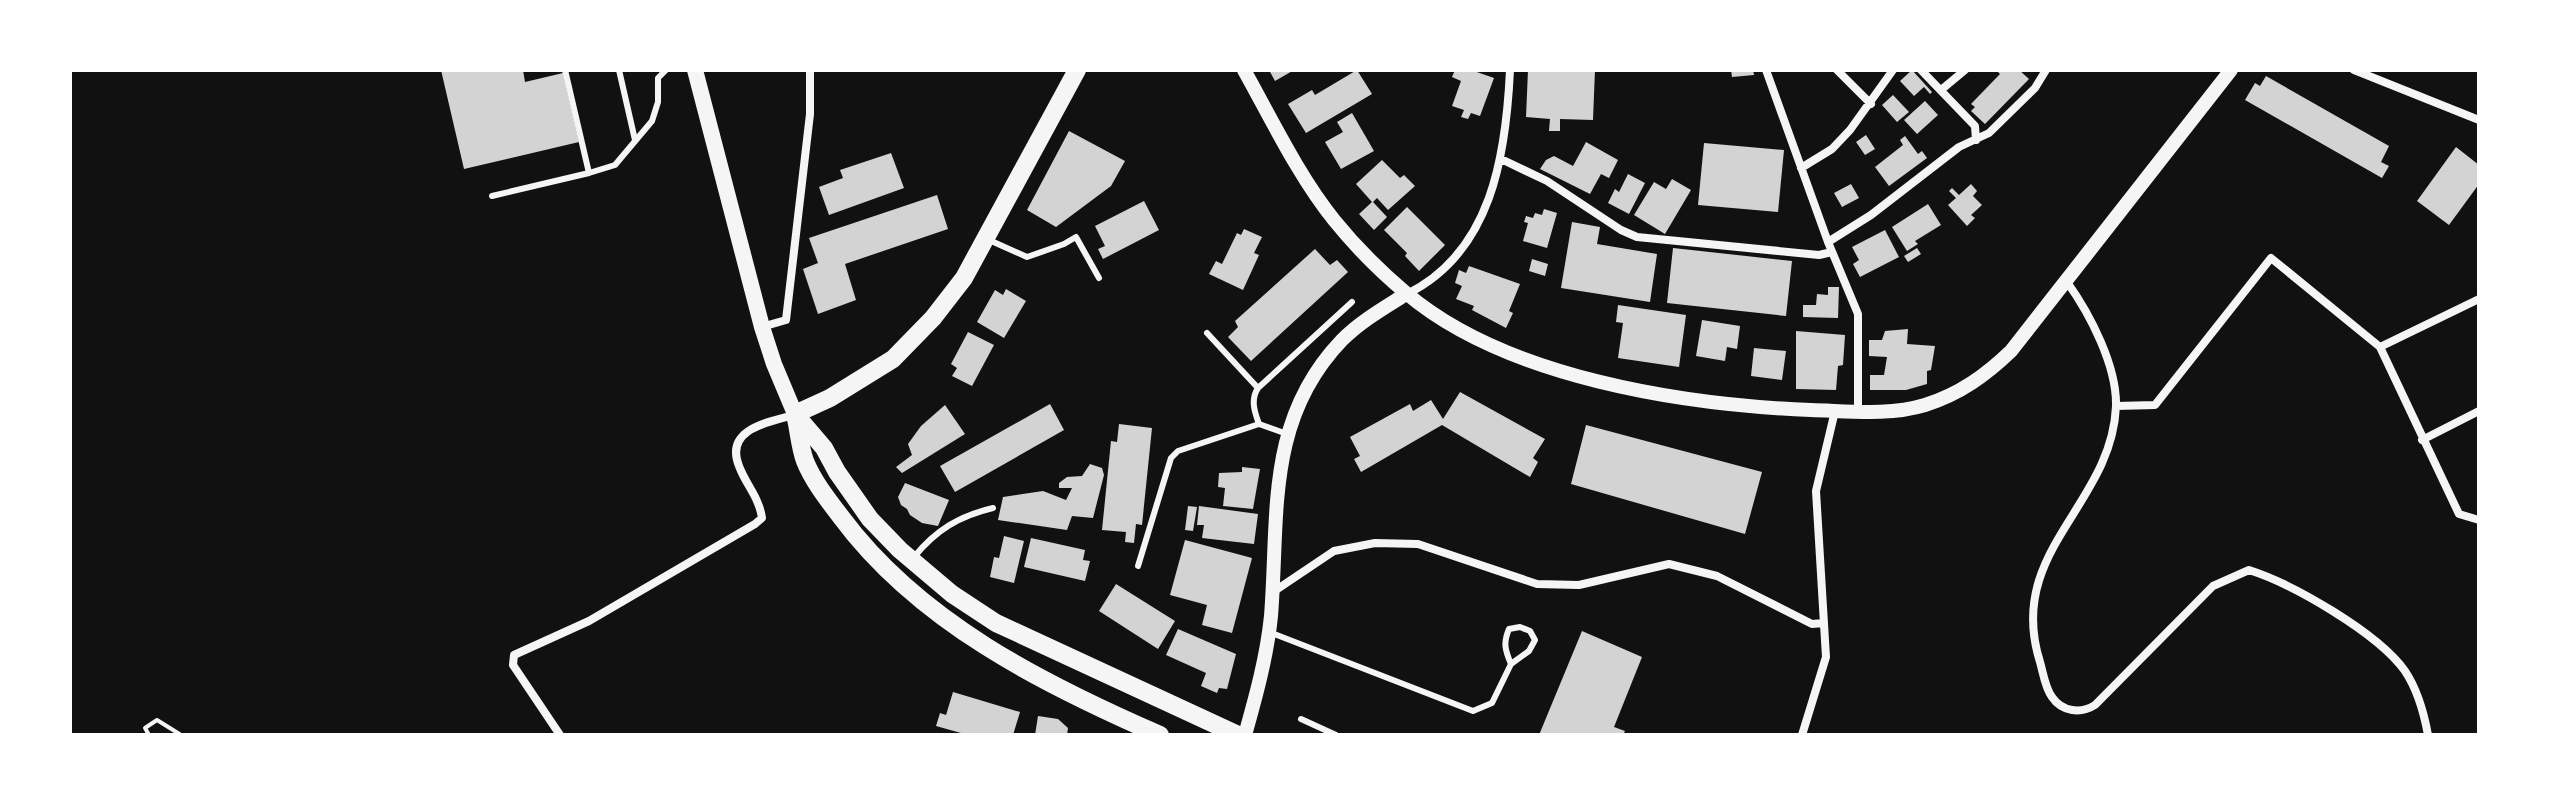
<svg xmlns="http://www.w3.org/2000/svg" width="2549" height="805" viewBox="0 0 2549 805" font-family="Arial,sans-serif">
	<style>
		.building { fill: #d3d3d3 }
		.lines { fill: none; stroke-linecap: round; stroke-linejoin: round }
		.path { stroke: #f5f5f5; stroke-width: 4 }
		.service { stroke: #f5f5f5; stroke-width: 6 }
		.minor { stroke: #f5f5f5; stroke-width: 8 }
		.tertiary { stroke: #f5f5f5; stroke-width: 14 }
		.secondary { stroke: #f5f5f5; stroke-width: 16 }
		.primary { stroke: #f5f5f5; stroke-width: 18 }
	</style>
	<rect width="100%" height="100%" fill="#111"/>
	<path class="building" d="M441,70h82l2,12 38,-9 16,69 -115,27z
		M1269,70h25l-19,11z
		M1357,70l15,24 -66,39 -18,-29 24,-14 3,5z
		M1455,70h16l23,8 -14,38 -9,-3 -3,6 -7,-2 3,-7 -12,-4 9,-25 -9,-4z
		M1528,70h67l-2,50 -33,-1v12h-11l1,-12 -24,-2z
		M1731,70h22l1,5 -22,2z
		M1912,70l20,22 -2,2 -6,-7 -10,9 -14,-15z
		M1996,70h23l10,9 -44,45 -14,-13 4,-4 -4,-3 29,-30z
		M2266,76l123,70 -8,16 8,4 -7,12 -137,-78 10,-17 5,3z
		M1893,95l16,17 -12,10 -15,-17z
		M1925,101l13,14 -21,19 -13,-14z
		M1352,113l22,38 -33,18 -16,-27 18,-10 -6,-10z
		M1069,131l56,30 -14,25 -55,41 -29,-17z
		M1866,135l9,14 -10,6 -9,-13z
		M1905,136l13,18 4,-3 5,7 -38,28 -14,-19 28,-22 -3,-5z
		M1586,142l32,18 -9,18 -8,-4 -11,20 -50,-25 6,-9 8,-4 19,10z
		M1704,143l80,7 -6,62 -80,-7z
		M2456,147l23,18v19l-30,41 -32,-24z
		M891,153l13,35 -75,27 -10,-28 24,-9 -3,-8z
		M1382,160l18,18 4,-3 11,11 -27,24 -11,-12 -4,4 14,15 -13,13 -15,-16 13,-12 -16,-18z
		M1628,174l17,9 -16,31 -21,-11 7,-14 4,3z
		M1672,179l19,11 -26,44 -31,-19 20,-33 12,7z
		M1851,184l8,14 -17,9 -8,-14z
		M1971,184l6,7 -4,5 9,9 -11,10 4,3 -8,8 -19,-21 8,-7 -7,-7 3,-3 7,7z
		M937,195l11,34 -103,35 11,36 -38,14 -15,-45 15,-6 -9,-25z
		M1144,201l15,29 -56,29 -5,-10 7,-3 -10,-20z
		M1928,204l13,21 -26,16 3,3 -11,7 -15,-24z
		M1407,207l38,38 -26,26 -14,-15 2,-3 -23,-23z
		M1544,209l13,4 -10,35 -24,-7 5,-18 -4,-1 2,-6 7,2 2,-5 7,2z
		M1572,222l28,5 -3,17 60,10 -7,48 -89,-14z
		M1244,229l18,8 -8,16 5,2 -16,35 -34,-16 7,-13 6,3 15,-31 4,2z
		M1885,230l14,27 -39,20 -7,-13 6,-4 -7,-13z
		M1673,248l119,13 -6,55 -119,-13z
		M1917,248l4,6 -13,8 -4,-6z
		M1315,249l15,16 7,-5 11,12 -97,89 -23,-24 10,-10 -3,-6z
		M1532,259l16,5 -3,12 -16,-5z
		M1469,266l51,18 -11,27 4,2 -7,15 -34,-18 2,-4 -18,-7 6,-13 -7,-3 4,-13 7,3z
		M1828,287h11l-1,31 -35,-1v-12h13l1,-11 11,1z
		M1006,289l20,12 -22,37 -27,-16 18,-32 8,5z
		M1618,305l68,10 -7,52 -61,-9 5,-35 -7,-1z
		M1702,320l38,6 -3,23 -10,-2 -2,14 -29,-5z
		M1908,329l-1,15 28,2 -4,24 -4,1v13l-21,6h-36v-15h14l3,-18 -18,-1v-16h13l3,-9z
		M1796,331l49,4 -2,30 -5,1 -2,24 -40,-1z
		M968,332l26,13 -22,41 -20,-10 5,-8 -6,-4z
		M1754,348l32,3 -4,29 -31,-4z
		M1460,392l85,47 -12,19 5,4 -8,15 -88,-52 -81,47 -7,-13 6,-3 -10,-19 60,-33 3,7 18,-11 12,19z
		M1050,404l14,26 -109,62 -15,-26z
		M945,405l20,29 -63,39 -6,-6 16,-12 -4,-11 13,-18z
		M1119,424l33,4 -10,97 -6,-1 -2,19 -9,-1 1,-10 -24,-2 9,-89 6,1z
		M1586,425l176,47 -17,62 -174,-50z
		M1090,464l12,4 2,7 -11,43 -21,-2 -5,14 -69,-10 5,-23 40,-6 23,9 6,-12h-13v-5l8,-6 15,-1z
		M1242,467l18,2 -7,40 -30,-3 2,-18 -7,-1 1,-14 23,-1z
		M905,483l44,17 -11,26 -16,-3 -12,-8 -3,-6 -6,-4 -3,-8z
		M1188,506l9,1 -4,24 -8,-1z
		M1199,506l59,8 -4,30 -52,-6 2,-13h-7z
		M1004,536l20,5 -10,42 -24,-6 4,-20 5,1z
		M1031,538l54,12 -2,10 7,1 -5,20 -61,-14z
		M1185,540l67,18 -20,75 -30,-8 5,-20 -37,-10z
		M1116,584l59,37 -17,28 -59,-38z
		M1178,629l58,25 -9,35 -8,-1 -2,5 -16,-7 5,-13 -40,-18z
		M1582,631l60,26 -28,70 11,4 -2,4h-84z
		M953,692l67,20 -7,23 -8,-2 -1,2h-36l-32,-9 4,-13 6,2z
		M1038,716l20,3 10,9 -1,7h-32z"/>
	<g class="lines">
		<path class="path" d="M149,735l-4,-7 12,-8 24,15"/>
		<path class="service" d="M565,70l24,103 26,-8 37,-44 6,-19v-24l8,-8
			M619,70l16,70
			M492,196l97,-23
			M989,240l38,17 37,-13 12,-7 23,41
			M1207,333l51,55
			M1259,424c-4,-11 -9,-24 -1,-36l94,-86
			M914,557c22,-27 45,-41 79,-49
			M1138,566l33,-108 7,-7 81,-27 28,10
			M1269,632l204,79 19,-8 19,-39c-6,-14 -8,-21 -2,-35l11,-2 10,4 5,9 -6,11 -18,13
			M1301,719l35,16"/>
		<path class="minor" d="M1766,70l62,172 30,72v97
			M1837,70l34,34
			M1921,70l54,56 1,14
			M2354,70l125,50
			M1941,90l24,-20
			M1501,159l46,22 74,49 16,7 182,18 13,-3
			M1801,168l31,-19 18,-19 43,-60
			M1828,242l43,-27 88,-68 30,-14 46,-45 11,-18
			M2067,282c23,32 50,84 49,124 -4,100 -111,145 -76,256 3,10 5,26 12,35 10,15 29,17 43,8l118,-119 36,-16c44,14 129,63 156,101 12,18 19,42 23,64
			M1407,294c85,-42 99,-139 103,-224
			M2479,299l-99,48 79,167 20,6
			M762,327l24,-7 24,-206v-44
			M2116,406l39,-1 116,-147 109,89
			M2422,440l57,-29
			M1273,592l61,-41 41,-8 43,1 119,40 42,1 90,-21 48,12 95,48 12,-1
			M560,735l-47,-70 1,-10 75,-34 166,-97 7,-6c-3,-21 -16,-33 -23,-52 -15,-37 30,-44 55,-51
			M1802,735l24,-78 -10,-166 19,-80"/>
		<path class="tertiary" d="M1244,70c28,50 54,105 90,150 21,26 47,52 72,73 100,85 278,112 405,117 38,1 78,6 114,-5 35,-11 61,-30 86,-54l220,-281
			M1245,735c11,-39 22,-79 26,-119 8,-101 -6,-196 71,-276 19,-19 42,-32 64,-46"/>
		<path class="secondary" d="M695,70l67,257 12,37 21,50"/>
		<path class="primary" d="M795,414l29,34 13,24 33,47 30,31 52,44 44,29 242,112
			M795,414l35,-16 63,-39 40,-41 31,-40 113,-208
			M796,419c3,13 4,29 9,42 8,20 23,39 36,56 78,105 202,167 319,218"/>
	</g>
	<rect width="2549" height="805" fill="none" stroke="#ffffff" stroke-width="144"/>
</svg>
